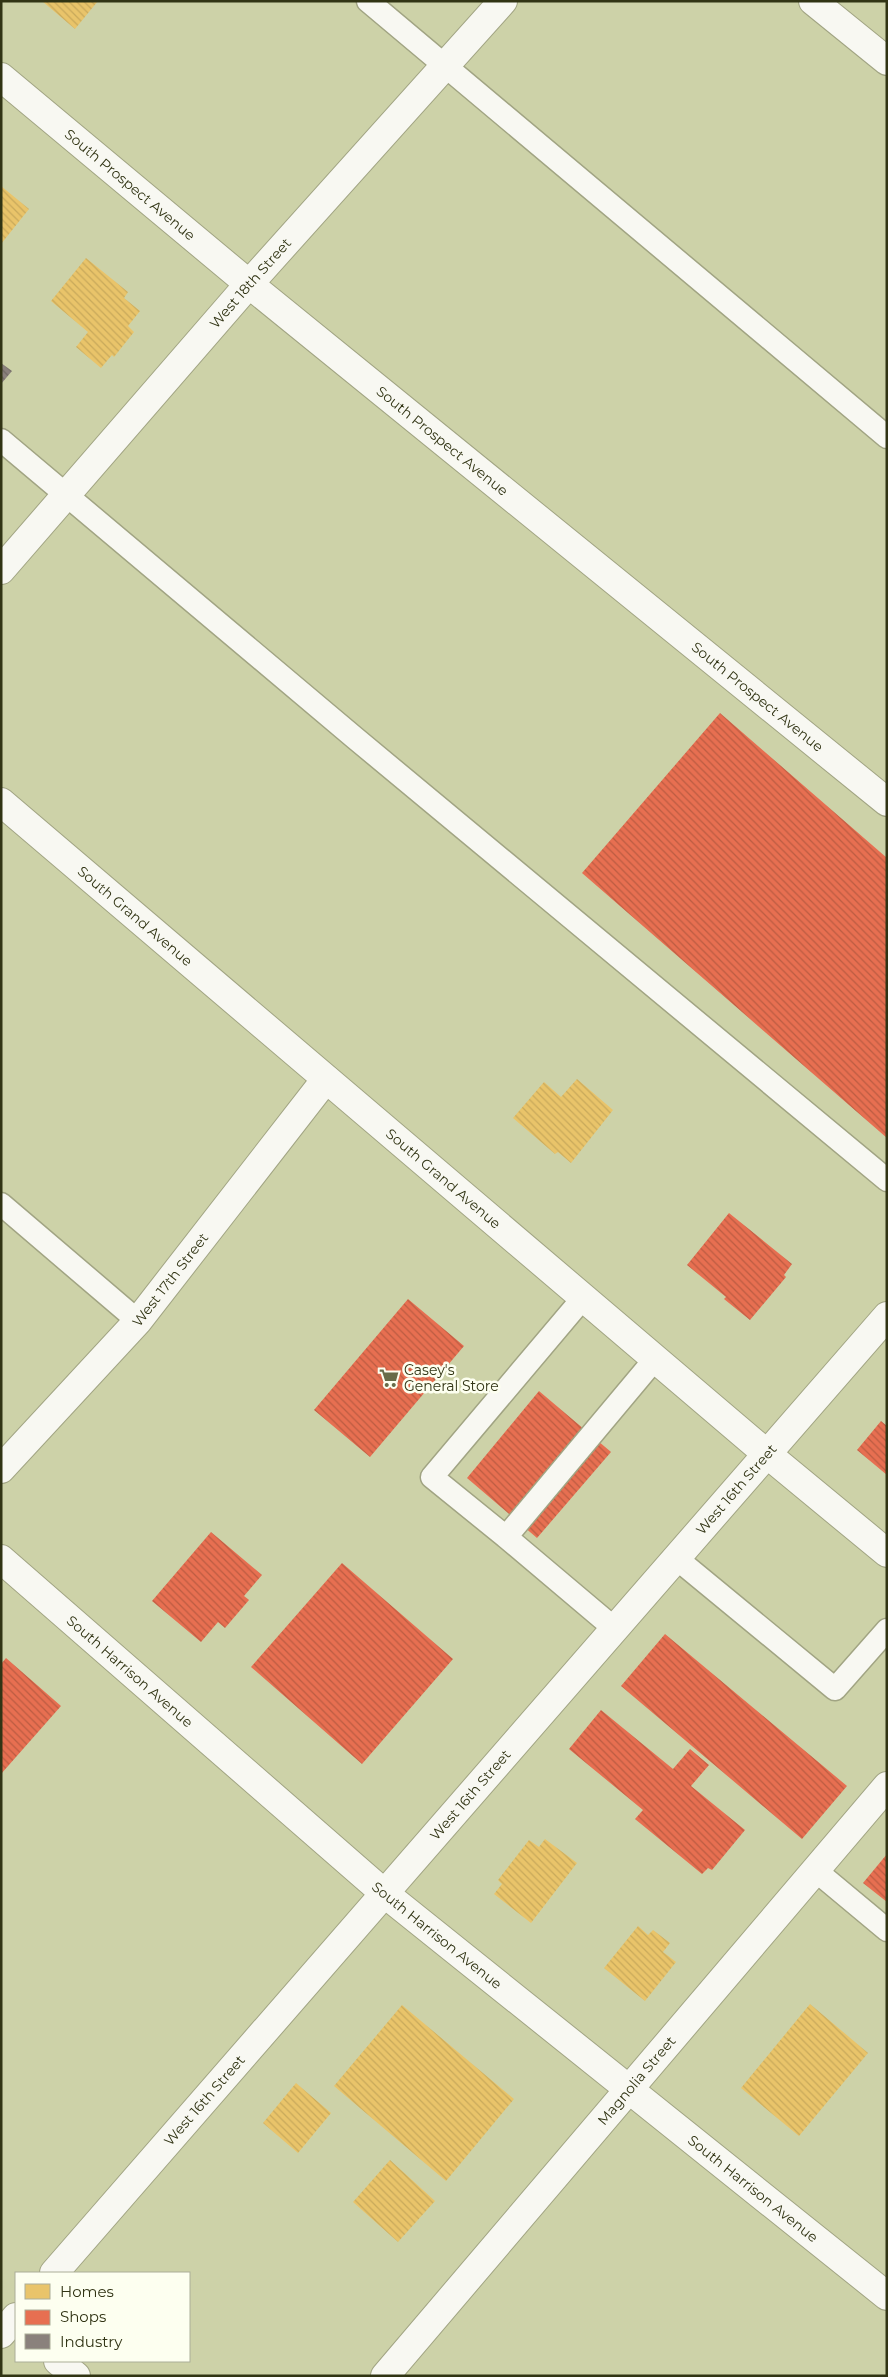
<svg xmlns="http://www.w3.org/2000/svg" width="888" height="2377" viewBox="0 0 888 2377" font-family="Montserrat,sans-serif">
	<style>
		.homes { fill: url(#homes-back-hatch) }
		.shops { fill: url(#shops-back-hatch) }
		.industry { fill: url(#industry-back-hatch) }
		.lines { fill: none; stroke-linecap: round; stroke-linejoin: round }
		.service-casing { stroke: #a1a483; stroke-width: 25 }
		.minor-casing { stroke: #a1a483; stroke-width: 30 }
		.tertiary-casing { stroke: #a1a483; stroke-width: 30 }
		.secondary-casing { stroke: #a1a483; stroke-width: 30 }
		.service { stroke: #f8f8f2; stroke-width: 22 }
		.minor { stroke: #f8f8f2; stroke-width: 28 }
		.tertiary { stroke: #f8f8f2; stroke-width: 28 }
		.secondary { stroke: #f8f8f2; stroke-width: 28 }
		.labels { text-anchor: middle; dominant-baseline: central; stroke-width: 5; stroke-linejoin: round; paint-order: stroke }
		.street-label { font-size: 14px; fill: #313414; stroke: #fdfff0 }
		.poi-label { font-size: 14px; fill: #313414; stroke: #fdfff0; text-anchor: start }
	</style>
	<defs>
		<pattern id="homes-back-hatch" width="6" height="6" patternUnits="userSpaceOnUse" patternTransform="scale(1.25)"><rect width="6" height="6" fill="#e9c46a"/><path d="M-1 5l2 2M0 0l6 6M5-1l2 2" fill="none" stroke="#c8a95b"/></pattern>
		<pattern id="shops-back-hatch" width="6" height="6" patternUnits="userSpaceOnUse" patternTransform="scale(1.25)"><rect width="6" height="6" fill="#e76f51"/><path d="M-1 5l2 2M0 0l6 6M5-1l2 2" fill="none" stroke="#bc5c42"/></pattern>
		<pattern id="industry-back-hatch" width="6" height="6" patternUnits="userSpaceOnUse" patternTransform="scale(1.25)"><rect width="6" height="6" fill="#8a817c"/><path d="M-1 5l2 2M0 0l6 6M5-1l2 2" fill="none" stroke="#716a64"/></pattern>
	</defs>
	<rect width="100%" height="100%" fill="#cdd2a8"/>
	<path class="homes" d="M42,1h56l-23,28z
		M1,186l28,23 -28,35z
		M86,258l42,34 -4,6 16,13 -12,15 6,6 -20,25 -2,-2 -11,13 -25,-21 12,-15 -37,-31z
		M577,1079l36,31 -42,53 -13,-11 -3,2 -42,-36 31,-36 17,15z
		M545,1839l32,24 -46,60 -37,-29 8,-10 -4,-4 31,-40 10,7z
		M638,1926l10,9 5,-5 17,13 -7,9 13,10 -31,39 -41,-33z
		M810,2004l58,49 -69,83 -58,-48z
		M402,2005l112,94 -68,82 -112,-95z
		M296,2083l35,30 -33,40 -35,-30z
		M390,2160l45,41 -37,41 -45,-40z"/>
	<path class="shops" d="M720,713l167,145v280l-305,-265z
		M729,1213l63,51 -8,11 2,2 -36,43 -26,-21 2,-2 -39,-32z
		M408,1299l56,47 -94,111 -56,-47z
		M539,1391l72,61 -74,86 -70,-60z
		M881,1421l6,5v49l-30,-25z
		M211,1532l51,43 -18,21 5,4 -24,28 -7,-6 -17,20 -49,-41z
		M342,1563l111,96 -91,105 -111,-97z
		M665,1634l182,152 -45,53 -181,-153z
		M6,1658l55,48 -60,68v-110z
		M601,1710l72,59 17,-20 19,16 -18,21 54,44 -33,40 -4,-2 -6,6 -67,-55 8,-9 -74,-61z
		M887,1854v48l-24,-19z"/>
	<path class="industry" d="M1,363l11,8 -11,13z"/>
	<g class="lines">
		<defs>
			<path id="service" d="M368,1l519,436
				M1,440l354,298 532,442
				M1,1204l137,117
				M506,1537l-74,-60 151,-179
				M676,1558l159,131 52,-59
				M615,1629l-109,-92 149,-178
				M815,1870l72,60"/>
			<g id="minor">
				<path d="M813,1l74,60"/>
				<path id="s1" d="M1,77l248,207 638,518"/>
				<path id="s2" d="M1,570l248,-286 254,-283"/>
				<path id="s3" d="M1,1469l137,-148 188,-242"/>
				<path id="s4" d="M1,1559l383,334 503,403"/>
				<path d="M58,2361l18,15"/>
				<path id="s5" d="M385,2376l502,-590"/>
			</g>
			<g id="tertiary">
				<path id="s6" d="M1,802l766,652 120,99"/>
			</g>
			<g id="secondary">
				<path id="s7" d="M54,2273l833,-957"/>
				<path d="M1,2334l15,-17"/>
			</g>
		</defs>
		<use href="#service" class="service-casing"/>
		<use href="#minor" class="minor-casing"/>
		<use href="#tertiary" class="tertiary-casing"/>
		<use href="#secondary" class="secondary-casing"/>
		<use href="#service" class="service"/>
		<use href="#minor" class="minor"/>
		<use href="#tertiary" class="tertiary"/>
		<use href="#secondary" class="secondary"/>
	</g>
	<defs>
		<symbol id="supermarket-bare" viewBox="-9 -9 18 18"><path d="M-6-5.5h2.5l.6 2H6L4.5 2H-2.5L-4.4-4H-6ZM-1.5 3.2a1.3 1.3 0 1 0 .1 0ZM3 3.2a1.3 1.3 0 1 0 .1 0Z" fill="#686b48" stroke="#fdfff0" stroke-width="2.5" paint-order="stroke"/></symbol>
	</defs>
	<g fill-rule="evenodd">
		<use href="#supermarket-bare" x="375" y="1364" width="28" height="28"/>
	</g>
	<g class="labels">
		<g class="street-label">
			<text stroke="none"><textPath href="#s1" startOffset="168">South Prospect Avenue</textPath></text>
			<text stroke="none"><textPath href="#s2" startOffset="380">West 18th Street</textPath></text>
			<text stroke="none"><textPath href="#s1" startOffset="572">South Prospect Avenue</textPath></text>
			<text stroke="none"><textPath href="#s1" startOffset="978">South Prospect Avenue</textPath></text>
			<text stroke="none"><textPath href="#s6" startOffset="176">South Grand Avenue</textPath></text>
			<text stroke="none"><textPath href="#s6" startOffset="581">South Grand Avenue</textPath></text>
			<text stroke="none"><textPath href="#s3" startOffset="254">West 17th Street</textPath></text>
			<text stroke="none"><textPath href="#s7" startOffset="1039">West 16th Street</textPath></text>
			<text stroke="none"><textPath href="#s4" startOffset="171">South Harrison Avenue</textPath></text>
			<text stroke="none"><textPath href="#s7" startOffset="634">West 16th Street</textPath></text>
			<text stroke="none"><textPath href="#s4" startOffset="576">South Harrison Avenue</textPath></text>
			<text stroke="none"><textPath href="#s5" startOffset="388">Magnolia Street</textPath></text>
			<text stroke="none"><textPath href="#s7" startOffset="229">West 16th Street</textPath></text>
			<text stroke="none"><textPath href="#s4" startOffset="981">South Harrison Avenue</textPath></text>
		</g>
		<g class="poi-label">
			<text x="404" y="1370">Casey's<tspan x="404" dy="16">General Store</tspan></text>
		</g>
	</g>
	<rect width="888" height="2377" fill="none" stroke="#313414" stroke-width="5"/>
	<rect x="15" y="2272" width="175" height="90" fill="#fdfff0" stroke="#abae98"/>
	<rect x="25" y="2284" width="25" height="15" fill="#e9c46a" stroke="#abae98"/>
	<text x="60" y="2297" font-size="15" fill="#313414">Homes</text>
	<rect x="25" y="2310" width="25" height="15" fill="#e76f51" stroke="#abae98"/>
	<text x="60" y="2322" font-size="15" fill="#313414">Shops</text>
	<rect x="25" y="2334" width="25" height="15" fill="#8a817c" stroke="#abae98"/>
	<text x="60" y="2347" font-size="15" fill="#313414">Industry</text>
</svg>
